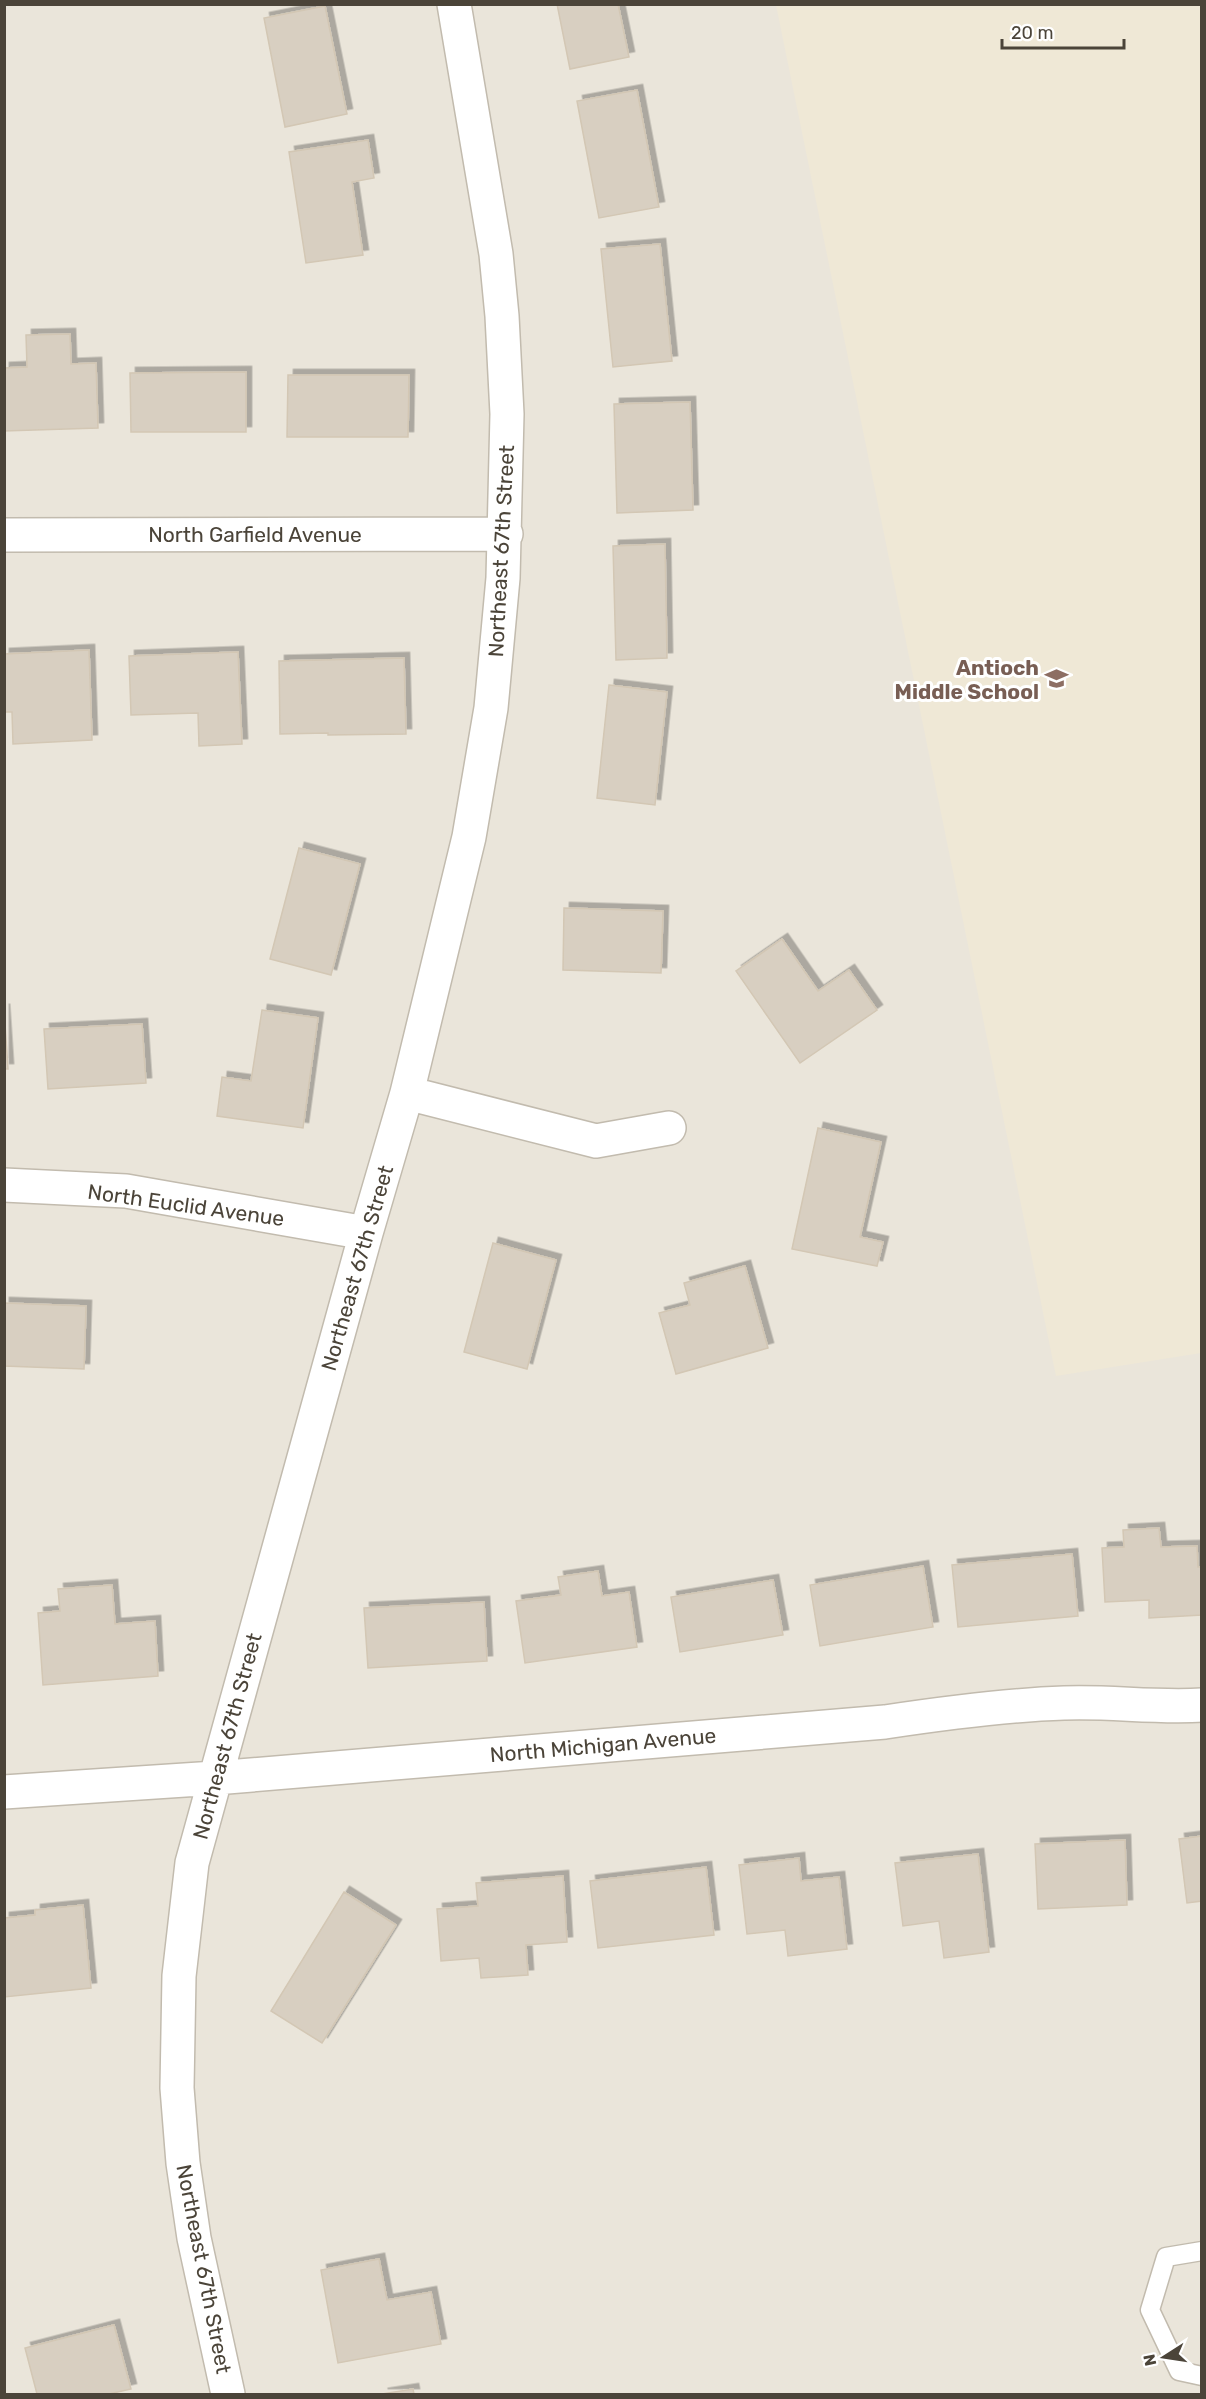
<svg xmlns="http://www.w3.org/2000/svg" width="1206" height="2399" viewBox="0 0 1206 2399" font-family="Rubik,sans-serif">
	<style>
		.residential { fill: #eae5da }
		.education { fill: #efe8d6 }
		.building { fill: #d8cfc1; stroke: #d3c7b4; stroke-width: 1.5; filter: url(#shadow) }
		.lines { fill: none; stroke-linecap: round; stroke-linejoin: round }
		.service-casing { stroke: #c2bbae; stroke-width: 21 }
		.minor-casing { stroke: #c2bbae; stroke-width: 36 }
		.service { stroke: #fff; stroke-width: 18 }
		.minor { stroke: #fff; stroke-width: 33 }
		.labels { text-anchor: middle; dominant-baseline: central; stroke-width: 6; stroke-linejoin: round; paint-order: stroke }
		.street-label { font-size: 21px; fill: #4b4439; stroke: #fff }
		.education-label { font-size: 21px; font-weight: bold; fill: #785e54; stroke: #fff; text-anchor: end }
	</style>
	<defs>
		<filter id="shadow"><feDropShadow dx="5.5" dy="-5.5" stdDeviation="0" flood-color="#0004"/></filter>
	</defs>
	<rect width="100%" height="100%" fill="#f6f3ec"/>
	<path class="residential" d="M5,5h1196v2389h-1196z"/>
	<path class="education" d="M776,5h425v1348l-145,23z"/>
	<path class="building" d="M557,4h61l11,53 -59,12z
		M325,6l22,108 -62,13 -21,-109z
		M637,90l22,117 -60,11 -22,-117z
		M368,140l6,38 -22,4 11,73 -57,8 -17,-111z
		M660,244l12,117 -59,6 -12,-118z
		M70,334l1,30 25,-1 2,65 -94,3v-63l23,-1 -1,-32z
		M246,372v60h-115l-1,-59z
		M288,375h121l-1,62h-121z
		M690,402l3,108 -76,3 -3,-109z
		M665,544l2,114 -51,2 -3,-114z
		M89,650l3,90 -79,4 -1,-32h-8v-58z
		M238,652l4,92 -43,2 -1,-33 -67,2 -2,-59z
		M404,658l2,76 -78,1v-2l-48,1 -1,-73z
		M609,685l58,7 -12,113 -58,-7z
		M299,848l61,16 -29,111 -61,-16z
		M564,908l99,3 -2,62 -98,-3z
		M782,939l36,52 31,-21 28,40 -77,53 -64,-92z
		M4,1009l4,60h-4z
		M262,1010l56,8 -15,110 -86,-12 5,-39 29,4z
		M142,1024l4,59 -98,6 -4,-60z
		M818,1128l63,14 -21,95 23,5 -6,24 -85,-17z
		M493,1243l63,17 -29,109 -63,-17z
		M745,1266l23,82 -92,26 -17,-61 31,-8 -6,-22z
		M4,1303l82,3 -2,63 -80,-3z
		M1159,1528l2,19 36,-1 1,21h4v48l-53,3v-18l-44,2 -3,-54 22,-1 -1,-17z
		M1072,1554l6,62 -120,11 -6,-62z
		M923,1566l10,61 -113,19 -10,-61z
		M598,1571l4,25 27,-4 8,55 -112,16 -9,-62 45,-6 -3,-18z
		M773,1580l10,55 -103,17 -9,-55z
		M112,1585l3,39 40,-3 3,55 -115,9 -5,-72 22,-2 -2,-22z
		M484,1602l3,59 -119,7 -4,-60z
		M1202,1836v65l-15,2 -8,-64z
		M1125,1840l2,65 -89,4 -3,-65z
		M978,1854l11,98 -45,6 -5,-37 -36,5 -8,-63z
		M799,1858l2,23 38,-4 8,72 -59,7 -3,-26 -38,4 -8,-69z
		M706,1867l8,68 -116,13 -8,-67z
		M563,1876l4,66 -41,3 2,30 -47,3 -2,-20 -38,3 -4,-52 41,-3 -2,-23z
		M344,1892l52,33 -74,118 -51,-32z
		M83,1905l8,83 -87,9v-79l31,-3v-5z
		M379,2259l8,41 44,-8 10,52 -103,19 -17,-93z
		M114,2325l17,64 -22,5h-72l-12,-46z
		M413,2389l1,5h-32z"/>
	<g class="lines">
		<defs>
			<path id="service" d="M1202,2251l-36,6 -16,53 29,61 23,5"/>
			<path id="minor" d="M4,535l502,-1
				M407,1093l189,48 73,-13
				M4,1185l122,6 240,42
				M4,1792l211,-14 670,-56c60,-9 119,-17 179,-19 45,-2 91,5 138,2
				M228,2394l-34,-156 -11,-75 -6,-75 2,-112 13,-113 174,-630 41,-140 62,-256 22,-129 12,-130 4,-164 -5,-98 -6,-62 -42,-250"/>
		</defs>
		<use href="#service" class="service-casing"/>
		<use href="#minor" class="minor-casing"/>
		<use href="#service" class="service"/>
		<use href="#minor" class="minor"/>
	</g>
	<defs>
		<symbol id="school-bare" viewBox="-9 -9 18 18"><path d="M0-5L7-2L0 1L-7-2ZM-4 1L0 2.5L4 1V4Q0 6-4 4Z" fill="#8d6e63" stroke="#fff" stroke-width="2.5" paint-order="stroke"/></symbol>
	</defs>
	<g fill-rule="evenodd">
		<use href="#school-bare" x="1040" y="662" width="33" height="33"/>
	</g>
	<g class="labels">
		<g class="street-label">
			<text x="255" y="534">North Garfield Avenue</text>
			<text transform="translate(501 551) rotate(-87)">Northeast 67th Street</text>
			<text transform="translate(186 1205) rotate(8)">North Euclid Avenue</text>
			<text transform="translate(357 1268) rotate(-74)">Northeast 67th Street</text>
			<text transform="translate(227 1736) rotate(-75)">Northeast 67th Street</text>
			<text transform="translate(603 1745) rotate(-5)">North Michigan Avenue</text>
			<text transform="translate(204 2269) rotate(79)">Northeast 67th Street</text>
		</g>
		<g class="education-label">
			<text x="1039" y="667">Antioch<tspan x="1039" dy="24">Middle School</tspan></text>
		</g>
	</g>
	<rect width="1206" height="2399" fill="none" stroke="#4b4439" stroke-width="12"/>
	<g transform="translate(1164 2357) rotate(258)" stroke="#ffffff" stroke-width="4.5" paint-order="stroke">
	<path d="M0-4.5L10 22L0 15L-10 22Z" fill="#4b4439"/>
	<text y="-9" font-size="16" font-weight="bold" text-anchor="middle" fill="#4b4439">N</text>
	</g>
	<path d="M1002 39v9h122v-9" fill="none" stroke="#4b4439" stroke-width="3"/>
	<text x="1011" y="39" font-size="18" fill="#4b4439" stroke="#ffffff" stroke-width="4.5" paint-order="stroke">20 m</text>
</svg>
